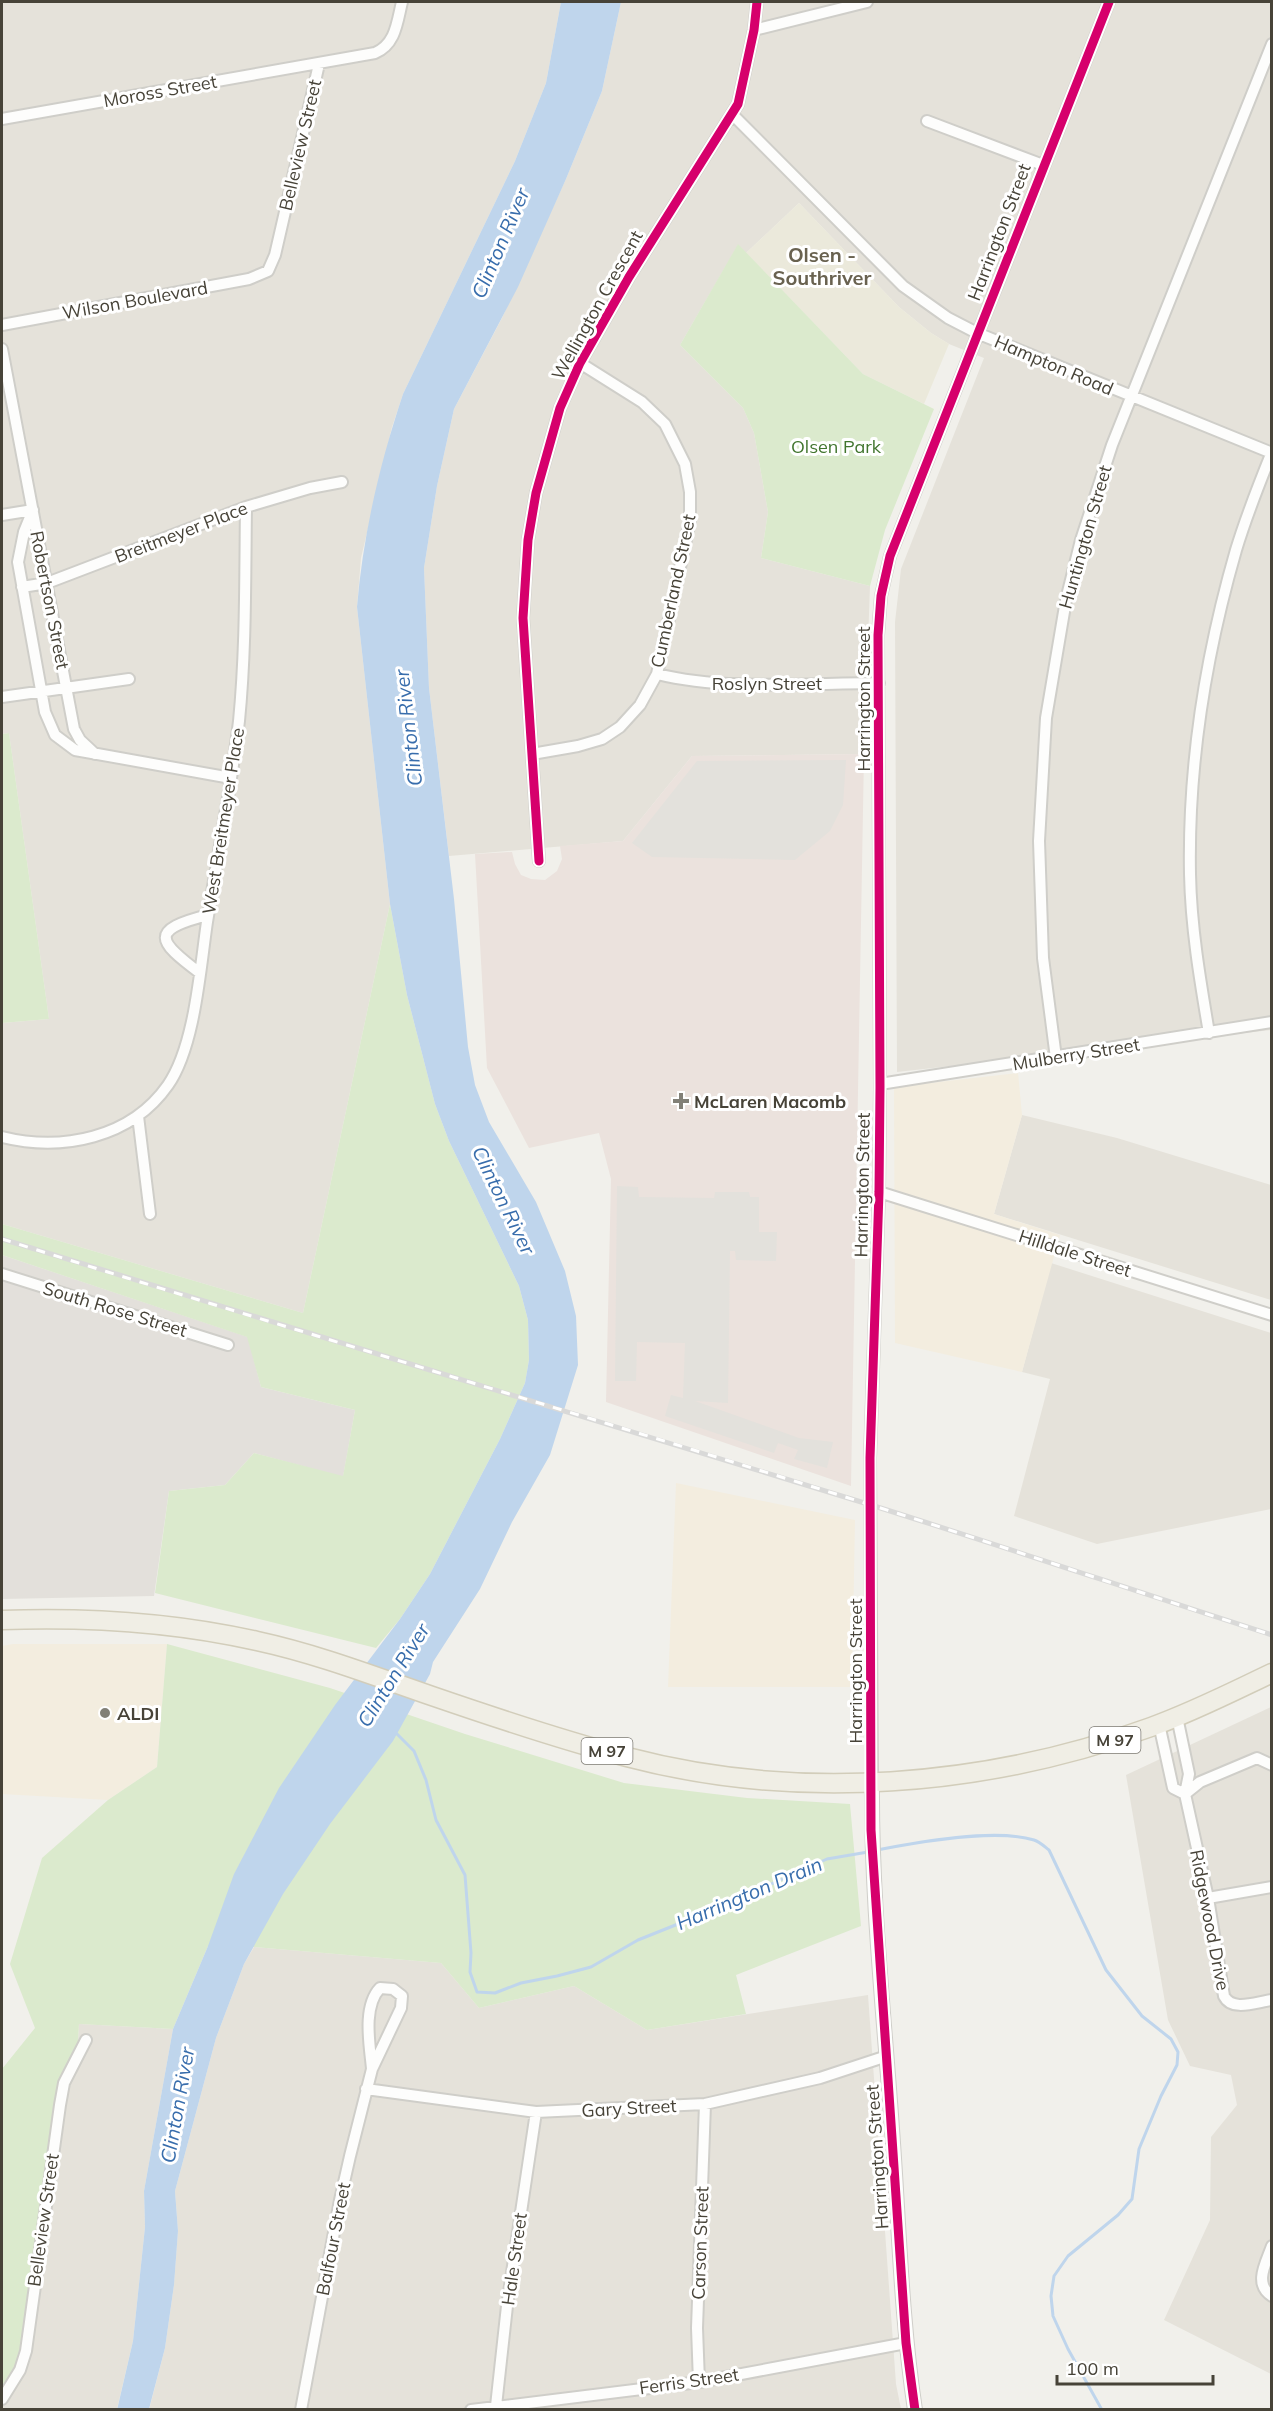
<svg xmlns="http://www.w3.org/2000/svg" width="1273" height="2411" viewBox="0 0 1273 2411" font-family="Mulish,sans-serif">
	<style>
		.residential { fill: #e5e2da }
		.commercial { fill: #f3eddf }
		.industrial { fill: #e3e0db }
		.education { fill: #ebe9db }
		.medical { fill: #ebe2dd }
		.green { fill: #dbeacd }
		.parking { fill: #e3e1dc }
		.water { fill: #bfd5ec }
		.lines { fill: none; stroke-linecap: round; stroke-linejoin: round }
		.stream { stroke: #bfd5ec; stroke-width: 3 }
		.minor-casing { stroke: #cfcec9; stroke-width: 14 }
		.tertiary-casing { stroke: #cfcec9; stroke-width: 16 }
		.primary-casing { stroke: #d2cdba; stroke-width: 21 }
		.minor { stroke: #fdfdfc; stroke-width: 10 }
		.tertiary { stroke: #fdfdfc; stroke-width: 14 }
		.primary { stroke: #f0eee5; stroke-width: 18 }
		.rail-casing { stroke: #d9d9d8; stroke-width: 5 }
		.rail { stroke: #fff; stroke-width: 3; stroke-dasharray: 9; stroke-linecap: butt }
		.cycleway-casing { stroke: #fff; stroke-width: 13 }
		.cycleway { stroke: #d6006c; stroke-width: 9 }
		.poi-dot { fill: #828077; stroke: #fff; stroke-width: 2 }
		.labels { text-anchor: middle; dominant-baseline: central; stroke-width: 6; stroke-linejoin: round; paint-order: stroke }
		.shield { fill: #fff; stroke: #7e7b74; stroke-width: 1.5 }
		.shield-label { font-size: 16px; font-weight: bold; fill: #474338 }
		.street-label { font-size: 18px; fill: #474338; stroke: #fff }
		.park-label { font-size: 18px; fill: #41752e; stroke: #fff }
		.poi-label { font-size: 18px; font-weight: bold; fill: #474338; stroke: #fff; text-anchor: start }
		.water-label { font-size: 20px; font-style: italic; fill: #386dac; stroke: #fff }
		.neighbourhood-label { font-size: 20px; font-weight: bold; fill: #696250; stroke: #fff }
	</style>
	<rect width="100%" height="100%" fill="#f1f0eb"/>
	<path class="residential" d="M2,2h559l-15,81 -31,78 -112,233 -11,33 -31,131 -4,49 33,297 -87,409 -301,-89v-201l47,-4 -40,-286 -7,1z
		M621,2h650v1028l-374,42 -2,-450 6,-53 83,-211 -35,-14 -18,-11 -32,-26 -100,-104 -53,50 -8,-8 -58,100 63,63 11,25 14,79 -7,46 109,28 -6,168 -172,2 -69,85 -174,15 -20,-168 -5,-120 13,-82 17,-77 48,-91 64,-139 36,-88z
		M1022,1115l95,23 154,47v115l-277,-86z
		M1051,1263l220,70v176l-174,35 -83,-28 36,-137 -28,-7z
		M1271,1707v667l-107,-54 46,-100 1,-83 26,-32 -6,-30 -41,-9 -22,-46 -42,-245z
		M254,1947l187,16 38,45 95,-22 73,44 221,-35 28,389 5,25 -752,1 16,-62 9,-63 4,-54 -3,-40 41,-153 28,-74z
		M79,2024l94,5 -29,162 1,36 -12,114 -16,68 -115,1v-11l62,-316 13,-26z"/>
	<path class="commercial" d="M1018,1073l4,42 -28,99 66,21 -38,137 -127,-29 -1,-256z
		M676,1483l179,37 -3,167h-184z
		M13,1644h154l-10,123 -49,33 -106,-6v-148z"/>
	<path class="industrial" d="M2,1255l246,82 13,50 94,23 -12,67 -89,-24 -29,32 -56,6 -15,105 -152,3z"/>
	<path class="education" d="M799,203l100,104 32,26 18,11 -25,60 -61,-30 -117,-121z"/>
	<path class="medical" d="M864,754l-13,732 -245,-84 5,-223 -12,-46 -70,15 -42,-80 -12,-214 37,-2 3,12 6,11 10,4 14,1 12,-9 5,-12 -2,-13 63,-5 69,-85z"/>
	<path class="green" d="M738,244l125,130 71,35 -49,121 -15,56 -109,-28 7,-46 -14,-79 -11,-25 -63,-63z
		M9,733l40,286 -47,4v-289z
		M390,904l17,91 28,109 14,37 70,145 9,34 1,40 -4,23 -25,56 -70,135 -30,45 -24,29 -221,-55 14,-102 56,-6 29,-32 89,23 12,-66 -94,-23 -14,-50 -245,-82v-31l301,89z
		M167,1644l163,44 135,46 159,49 123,15 103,6 11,122 -125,49 10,39 -99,16 -73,-44 -95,22 -38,-45 -187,-16 -46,-1 -35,83 -94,-5 -2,33 -13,26 -38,268 -24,48v-330l33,-41 -25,-64 32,-106 66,-58 49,-33z"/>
	<path class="parking" d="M846,760l-3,45 -13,26 -35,29 -143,-3 -20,-14 65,-82z
		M617,1186l21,1 1,10 75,1 1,-6h34l1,5h9v35h18l-1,29 -40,-1 -1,-9h-5l-2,152 -33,-2 104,37 34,4 -6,26 -33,-9 4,-9 -20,-7 -4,10 -109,-37 6,-21 12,3 2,-55 -48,-1 -1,39h-21z"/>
	<path class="water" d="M561,2h60l-19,89 -36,88 -48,108 -64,122 -17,77 -13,82 5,120 25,211 14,148 7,38 14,37 47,80 29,69 11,45 2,49 -28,90 -38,67 -32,67 -47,73 -3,12 -37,67 -63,83 -47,70 -39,70 -28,74 -41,153 3,40 -4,54 -9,63 -16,61 -32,1 16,-69 12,-114 -1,-36 29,-162 35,-83 26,-72 45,-86 56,-83 65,-86 30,-45 70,-135 25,-56 4,-23 -1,-40 -9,-34 -70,-145 -14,-37 -28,-109 -17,-91 -33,-297c6,-73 23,-144 46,-213l112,-233 31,-78z"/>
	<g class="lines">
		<path class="stream" d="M394,1731l20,20 12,29 10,40 29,55 6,78 -1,19 7,20 18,1 26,-10 36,-7 34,-9 47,-27 80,-32 109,-49 41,-7
			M877,1850c41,-8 118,-22 157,-10 6,2 11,7 15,10l57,120 36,46 29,23 7,13 -1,13 -16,31 -22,53 -7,50 -14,16 -50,41 -14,20 -3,20 2,20 15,33 34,61"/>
		<defs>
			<path id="minor" d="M754,30l113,-28
				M732,114l171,172 45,32 29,15 295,120
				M2,119l373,-66c21,-9 22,-31 27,-51
				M927,121l116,44
				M2,325l247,-46 19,-8 7,-16 44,-191
				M2,349l72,380 6,11 15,14
				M33,510l-9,22 -6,30 27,150 10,23 20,15 156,28
				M2,515l31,-5
				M22,587l25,-4 199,-76 64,-19 32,-6
				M657,674c69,17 150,9 222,9
				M2,697l127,-18
				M532,754l46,-8 24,-7 18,-12 20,-22 17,-31 33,-153v-29l-5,-28 -20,-40 -23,-22 -62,-39
				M539,861l-16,-243 5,-78 8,-47 24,-85 20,-45 49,-86 109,-173 16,-74 3,-28
				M200,973c-43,-32 -51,-43 8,-58
				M1209,1033c-9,-53 -18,-106 -19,-159 -2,-108 16,-220 46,-324 10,-33 23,-66 36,-98
				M1056,1058l-13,-100 -4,-117 7,-123 20,-118 15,-60 31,-95 160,-401
				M880,1084l392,-62
				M138,1116l12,98
				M2,1137c60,15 129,1 166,-52 27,-39 32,-116 39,-163 11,-67 24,-134 32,-201 7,-71 6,-143 7,-214
				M879,1192l393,123
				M2,1274l226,71
				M1177,1717l12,57 -4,20 23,104 16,98c8,16 32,6 48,4
				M1159,1724l14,64 12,6
				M872,1781l-2,-323 9,-266 1,-105 -2,-452 3,-39 9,-40 219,-554
				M1185,1794l15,-12 57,-24 15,7
				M1208,1898l64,-11
				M366,2089l170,23 169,-8 115,-26 67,-22
				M1272,2246c-6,17 -19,38 0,50
				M699,2382l-2,-54 8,-224
				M2,2399l18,-29 6,-19 34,-246 4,-22 22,-43
				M496,2406l11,-100 29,-194
				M301,2410l39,-210 10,-44 22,-87 29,-61 1,-12 -9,-7 -13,-1c-18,19 -10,58 -8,81
				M471,2410l228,-28 207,-39"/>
			<path id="tertiary" d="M872,1781c-1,116 12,233 20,348 7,94 9,188 23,281"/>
			<path id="primary" d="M2,1620c85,-3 171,2 255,21 60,13 117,35 175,55 64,22 129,44 195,61 171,45 359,30 524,-30 42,-15 81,-35 121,-54"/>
		</defs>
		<use href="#minor" class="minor-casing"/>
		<use href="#tertiary" class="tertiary-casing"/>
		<use href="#primary" class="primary-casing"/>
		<use href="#minor" class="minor"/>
		<use href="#tertiary" class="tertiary"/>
		<use href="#primary" class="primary"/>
		<defs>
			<path id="rail" d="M2,1239c289,91 580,175 869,266 134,42 267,87 401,130"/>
		</defs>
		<use href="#rail" class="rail-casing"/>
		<use href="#rail" class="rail"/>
		<defs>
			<path id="cycleway" d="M539,861l-16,-243 5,-78 8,-47 24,-85 20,-45 49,-86 109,-173 16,-74 3,-28
				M915,2410l-9,-67 -35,-513 -1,-372 9,-266 1,-105 -2,-452 3,-39 9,-40 219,-554"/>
		</defs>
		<use href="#cycleway" class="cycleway-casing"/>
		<use href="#cycleway" class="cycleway"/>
	</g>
	<g class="poi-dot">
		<path d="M678 1092h6v6h6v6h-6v6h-6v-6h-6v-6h6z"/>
		<circle cx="105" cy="1713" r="6"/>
	</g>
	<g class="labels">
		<g class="shield">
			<rect x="1089.5" y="1727" width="51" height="26" rx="4.5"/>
			<rect x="581.5" y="1738" width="51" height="26" rx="4.5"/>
		</g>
		<g class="shield-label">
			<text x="1115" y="1740">M 97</text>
			<text x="607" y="1751">M 97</text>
		</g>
		<g class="street-label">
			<text transform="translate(160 91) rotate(-10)">Moross Street</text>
			<text transform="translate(300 145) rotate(-77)">Belleview Street</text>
			<text transform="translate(999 232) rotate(-69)">Harrington Street</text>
			<text transform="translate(135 300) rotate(-10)">Wilson Boulevard</text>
			<text transform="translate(597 305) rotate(-61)">Wellington Crescent</text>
			<text transform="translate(1054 365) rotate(23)">Hampton Road</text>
			<text transform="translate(181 532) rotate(-21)">Breitmeyer Place</text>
			<text transform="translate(1085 537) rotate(-74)">Huntington Street</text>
			<text transform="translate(673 591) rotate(-78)">Cumberland Street</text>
			<text transform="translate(50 600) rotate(79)">Robertson Street</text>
			<text x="767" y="683">Roslyn Street</text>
			<text transform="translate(863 699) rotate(-90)">Harrington Street</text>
			<text transform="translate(223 821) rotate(-81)">West Breitmeyer Place</text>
			<text transform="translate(1076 1054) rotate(-9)">Mulberry Street</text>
			<text transform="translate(862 1185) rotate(-89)">Harrington Street</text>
			<text transform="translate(1075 1253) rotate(18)">Hilldale Street</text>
			<text transform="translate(115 1309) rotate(17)">South Rose Street</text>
			<text transform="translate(855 1671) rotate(-90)">Harrington Street</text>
			<text transform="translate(1210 1920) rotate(79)">Ridgewood Drive</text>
			<text transform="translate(629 2108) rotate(-3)">Gary Street</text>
			<text transform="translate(877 2157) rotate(-94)">Harrington Street</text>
			<text transform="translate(43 2220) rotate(-82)">Belleview Street</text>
			<text transform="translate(333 2239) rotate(-79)">Balfour Street</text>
			<text transform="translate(700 2243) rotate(-88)">Carson Street</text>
			<text transform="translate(514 2259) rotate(-82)">Hale Street</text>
			<text transform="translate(689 2381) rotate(-8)">Ferris Street</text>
		</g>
		<g class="park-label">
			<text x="836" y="446">Olsen Park</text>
		</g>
		<g class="poi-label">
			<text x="694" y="1101">McLaren Macomb</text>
			<text x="117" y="1713">ALDI</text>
		</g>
		<g class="water-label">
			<text transform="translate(500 243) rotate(-67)">Clinton River</text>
			<text transform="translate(408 728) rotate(-97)">Clinton River</text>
			<text transform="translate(504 1200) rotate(64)">Clinton River</text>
			<text transform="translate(393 1675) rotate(-58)">Clinton River</text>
			<text transform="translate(749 1893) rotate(-23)">Harrington Drain</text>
			<text transform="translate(177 2105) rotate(-80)">Clinton River</text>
		</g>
		<g class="neighbourhood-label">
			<text x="822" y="254">Olsen -<tspan x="822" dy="23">Southriver</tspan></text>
		</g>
	</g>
	<rect width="1273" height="2411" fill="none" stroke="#474338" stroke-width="6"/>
	<path d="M1057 2375v9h156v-9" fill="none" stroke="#474338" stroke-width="3"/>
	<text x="1066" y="2375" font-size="18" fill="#474338" stroke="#ffffff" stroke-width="4.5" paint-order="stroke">100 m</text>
</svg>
